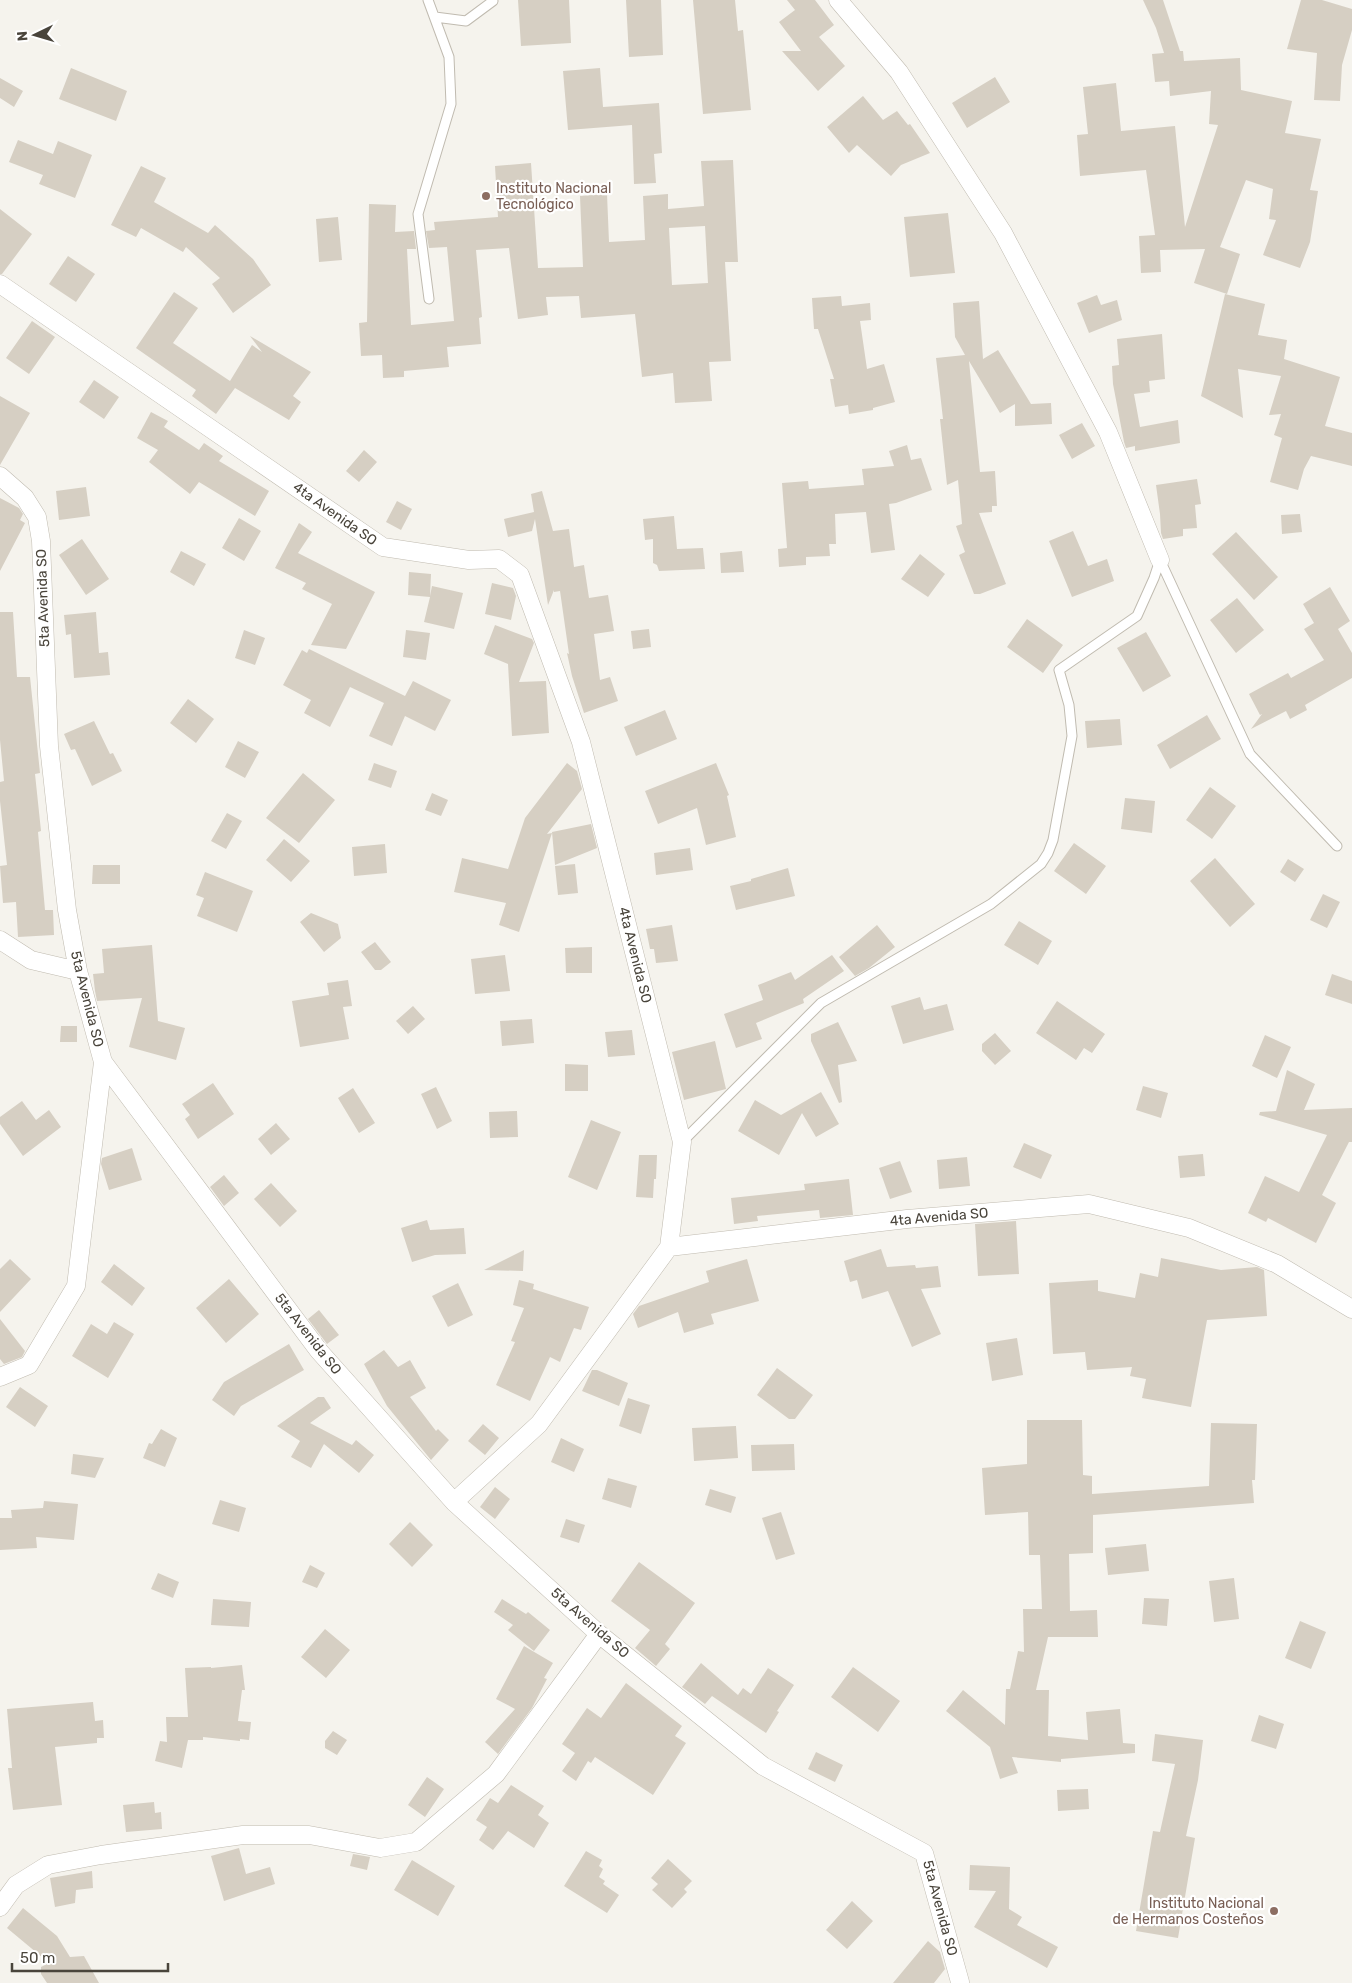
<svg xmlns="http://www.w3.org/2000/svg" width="1352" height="1983" viewBox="0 0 1352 1983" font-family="Rubik,sans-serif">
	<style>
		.building { fill: #d6cfc3; fill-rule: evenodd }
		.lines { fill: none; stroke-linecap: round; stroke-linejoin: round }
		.lane-casing { stroke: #c0bbb0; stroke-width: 11 }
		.street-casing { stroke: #c0bbb0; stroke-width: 19 }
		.lane { stroke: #fff; stroke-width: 9 }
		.street { stroke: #fff; stroke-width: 18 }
		.education-dot { fill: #8d6e63; stroke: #fff; stroke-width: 2 }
		.labels { text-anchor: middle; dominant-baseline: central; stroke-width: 4.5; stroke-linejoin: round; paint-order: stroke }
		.education-label { font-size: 14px; fill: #785e54; stroke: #fff; text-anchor: start }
		.street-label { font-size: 14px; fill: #49443b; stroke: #fff }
	</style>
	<rect width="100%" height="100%" fill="#f5f3ed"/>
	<path class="building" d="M518,0h51l2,43 -50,3z
		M626,0h35l2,55 -34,2z
		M693,0h42l3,31 5,-1 8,80 -48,4z
		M787,0h28l19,25 -15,12 26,29 -27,25 -36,-40h19l-22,-29 16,-12z
		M1143,0h20l17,51h3l1,10 56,-3 1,32 51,11 -7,32 36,6 -11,51 8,1 -8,51 -10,26 -37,-13 13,-35 -7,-1 4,-30 -27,-9 -26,67 20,7 -13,40 -33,-11 11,-34 -45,1 1,22 -20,1 -2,-37 16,-1 -9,-65 -66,6 -3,-41 11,-1 -5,-47 33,-4 5,48 54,-5 10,101 33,-102 -9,-1 2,-33 -41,5 -1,-15 -14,1 -3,-28 12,-1 -8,-25z
		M1301,0h21l30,9v21l-10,35 -2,36 -26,-1 3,-47 -30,-4z
		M71,68l56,23 -11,30 -57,-22z
		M600,68l3,39 56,-4 3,50 -8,1 2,29 -22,1 -2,-59 -64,5 -5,-59z
		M995,77l15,25 -43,26 -15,-25z
		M0,78l23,13 -9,16 -14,-9z
		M863,96l20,24 14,-9 11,14 2,-1 20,29 -29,12 -10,11 -34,-31 -8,8 -22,-26z
		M18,140l35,14 5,-13 34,14 -17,43 -36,-14 4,-9 -34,-13z
		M733,160l5,102h-13l6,99 -22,1 3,39 -37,2 -2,-30 -31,4 -7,-63 -54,4 -2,-22 -33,1 2,18 -30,4 -9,-71 -33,2 6,67 -3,1 2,26 -34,3 2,20 -45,4v6l-21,1 -1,-23 -21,1 -2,-33 8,-1 2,-118 27,1 -1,27 19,-1 2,18h-9l4,76 43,-4 -7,-74 -18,1 -3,-17 9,-1 -1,-8 64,-5 -3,-51 36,-3 7,105 45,-1 -3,-71 27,-2 2,48 36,-2 -2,-44 25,-2v15l36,-3 -3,-45zM705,226l3,57 -36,2 -3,-57z
		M141,166l25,12 -12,24 54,31 7,-8 38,34 18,26 -38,28 -21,-29 8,-6 -34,-31 -3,5 -42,-24 -5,9 -25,-12z
		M0,209l32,25 -30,40h-2z
		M948,213l7,60 -45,4 -6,-60z
		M338,217l4,43 -23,2 -3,-43z
		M68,256l27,18 -19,28 -27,-18z
		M174,292l24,16 -25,35 57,38 22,-36 10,7 -12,-16 61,36 -18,24 8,6 -12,18 -54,-32 -19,26 -24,-18 4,-6 -60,-42z
		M1225,294l40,10 -7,31 29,5 -3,19 56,18 -15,49 27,7v33l-41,-10 -7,13 -6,21 -28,-8 12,-44 -8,-3 7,-21 -12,1 12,-39 -43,-7 5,49 -42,-22z
		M1097,295l4,10 16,-5 5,20 -33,13 -12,-30z
		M841,296l1,10 28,-3 1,17 -11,1 7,48 17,-5 11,38 -22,6v2l-24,4 -1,-9 -13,2 -5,-28h4l-16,-50h-4l-2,-31z
		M979,301l4,58 15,-9 33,54 20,-1 1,21 -37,2v-22l-15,9 -31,-52 11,111 15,-1 2,35h-5v6l-13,1 27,71 -26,10h-6l-15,-39 6,-3 -9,-26 6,-2 -4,-44 -11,5 -7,-66h3l-7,-61 29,-3 -10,-18 -2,-34z
		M32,321l23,16 -26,37 -23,-16z
		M1162,334l3,45 -16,2 1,11 -16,2 6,33 38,-7 2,23 -45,8v-5l-9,2 -2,-6 -11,-58 -1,-18 7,-1 -2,-26z
		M94,380l25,17 -15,22 -25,-17z
		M0,396l30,17 -30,52z
		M151,412l17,9 -4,6 35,23 5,-7 19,13 -4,5 50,30 -14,25 -56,-34 -9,12 -41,-32 9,-12 -21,-12z
		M1082,423l13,23 -23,13 -13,-24z
		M907,445l4,15 10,-2 11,32 -36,13 -7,1 6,46 -24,3 -5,-41 -31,2 1,30h-7l1,12 -24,1v8l-27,2 -1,-18 9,-1 -5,-65 26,-2 1,8 55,-4 -2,-16 32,-3 -5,-15z
		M364,450l13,12 -18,20 -13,-11z
		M1197,479l4,25 -6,1 2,23 -14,1v7l-20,3 -2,-6 -1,-19 -4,-29z
		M86,487l4,29 -31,4 -3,-29z
		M542,491l11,40 16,-2 5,38 10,-2 5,33 19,-3 6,36 -20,3 6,46 10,-3 8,24 -34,12 -12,-37 -5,-23 2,1 -9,-63 -6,1v-2l-6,15 -13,-86 -3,12 -24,6 -4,-18 30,-7 -3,-18z
		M0,498l19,10 4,6 -3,6 5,3 -25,48z
		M397,501l15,8 -11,21 -15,-8z
		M1300,514l2,18 -20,2 -1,-19z
		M674,516l3,33 26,-1 2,21 -46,2 -2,-6 -4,-2v-24l-8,1 -2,-21z
		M239,518l22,13 -17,30 -22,-13z
		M299,523l13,9 -14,21 77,39 -29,57 -35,-4 21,-41 -30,-15 4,-6 -31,-15z
		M1073,531l15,35 19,-7 7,22 -42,16 -23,-56z
		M1236,532l42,45 -24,23 -42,-46z
		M82,539l27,40 -23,16 -27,-40z
		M181,551l25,13 -12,22 -24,-14z
		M742,551l2,21 -23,1 -1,-20z
		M920,554l25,20 -17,23 -27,-18z
		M409,572l22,2 -1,22 2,-10 31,7 -9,36 -30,-7 6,-25 -22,-2z
		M492,583l21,5 3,8 -5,24 -26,-6z
		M1330,587l20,34 -12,8 14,24v25l-47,27 2,5 -17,9 -4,-8 -35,18 11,-15 -2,1 -11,-21 39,-21 3,5 33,-18 -20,-31 10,-6 -11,-19z
		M1237,598l27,32 -28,23 -26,-33z
		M0,612h13l4,65h13l10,96 -5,1 6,57 -3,1 7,78h8l1,25 -36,2 -2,-35 -13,1 -3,-37 7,-1 -7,-64v-19l4,-1 -4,-41z
		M96,612l3,41 9,-1 2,23 -36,3 -3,-44 -5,1 -2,-20z
		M1027,619l36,26 -20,28 -36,-26z
		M495,625l37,14 2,4 -15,39 27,-1 3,52 -37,3 -4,-72 -24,-10z
		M649,629l2,18 -18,2 -2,-18z
		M244,630l21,8 -10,27 -20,-7z
		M406,630l24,3 -4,27 -23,-3z
		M1146,632l25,44 -28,16 -26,-44z
		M309,649l96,47 8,-15 38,19 -16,31 -30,-15 -13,30 -23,-10 15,-33 -34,-16 -20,40 -26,-14 7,-13 -28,-15 19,-35 5,3z
		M188,699l26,20 -18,24 -26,-20z
		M665,710l12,29 -41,17 -12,-29z
		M1207,715l14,24 -51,30 -13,-24z
		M1120,719l2,26 -35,3 -2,-27z
		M94,721l16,33 3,-1 9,18 -30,15 -17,-37 -4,1 -7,-16z
		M238,741l21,11 -14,26 -20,-11z
		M374,763l23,8 -6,17 -23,-8z
		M567,763l10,8 5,18 -35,45 5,-1 -33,99 -20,-7 7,-22 -52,-11 8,-34 46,11 17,-51z
		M716,763l13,32 -2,1 9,41 -30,8 -9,-37 -39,16 -13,-33z
		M303,773l32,27 -36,43 -33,-25z
		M1210,787l26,19 -24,33 -26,-19z
		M432,793l16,7 -7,16 -16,-6z
		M1125,798l30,3 -3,32 -31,-4z
		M227,813l15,8 -16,28 -15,-8z
		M591,824l6,24 -42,17 -3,-33z
		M284,839l26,22 -19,21 -25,-22z
		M1074,843l32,23 -20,28 -32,-23z
		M385,844l2,29 -33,3 -2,-29z
		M690,848l3,22 -37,5 -2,-22z
		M1215,858l40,46 -25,23 -40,-46z
		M1288,859l16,10 -9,13 -15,-10z
		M575,864l3,29 -20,2 -3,-29z
		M93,865h27v19h-28z
		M788,868l7,28 -59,14 -6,-24 21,-5v-2z
		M205,872l48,19 -16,41 -40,-16 7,-18 -8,-3z
		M1323,894l17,8 -13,26 -17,-8z
		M311,913l27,11 3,14 -17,14 -24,-30z
		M1019,921l33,20 -14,24 -34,-20z
		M672,925l6,36 -22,2 -2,-14h-4l-4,-20z
		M877,925l18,22 -26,21 -14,8 -16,-19z
		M375,942l16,20 -10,8h-6l-14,-18z
		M152,945l6,76 27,7 -9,32 -47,-13 13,-49 -45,3 -2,-10 -2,-17 11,-1 -2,-24z
		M592,947v26h-26l-1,-25z
		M505,955l5,36 -35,3 -4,-35z
		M832,955l12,16 -41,28 1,4 -48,20 6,16 -26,9 -12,-34 39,-14 -5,-15 33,-13 4,8z
		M1332,974l20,7v23l-27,-9z
		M348,980l4,26 -9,1 6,32 -49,8 -8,-46 37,-6 -2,-12z
		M920,997l4,13 23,-6 7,26 -51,14 -12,-38z
		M1057,1001l48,33 -13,19 -8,-5 -8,12 -40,-27z
		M413,1006l12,13 -17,15 -12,-13z
		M532,1019l2,24 -32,3 -2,-25z
		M838,1022l19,39 -19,4 4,37 -3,1 -28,-62v-7z
		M61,1026h16v16h-17z
		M632,1030l3,25 -27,2 -3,-25z
		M995,1033l16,18 -16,14 -13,-14v-7z
		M1265,1035l26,12 -14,31 -25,-12z
		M715,1041l11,48 -42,11 -12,-48z
		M565,1064l23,1v26h-23z
		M1287,1070l28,14 -11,26 48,-2v34h-3l-27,53 14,8 -20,40 -48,-25 -2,4 -18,-9 17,-37 34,16 28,-57 -68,-20 1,-3 16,-1z
		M213,1083l21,31 -36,25 -13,-20 5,-4 -8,-11z
		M1143,1086l25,7 -7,25 -25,-8z
		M436,1087l16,34 -15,8 -16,-35z
		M353,1088l22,35 -16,10 -21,-35z
		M821,1092l18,32 -23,13 -14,-24 -23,42 -41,-24 17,-31 26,15z
		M22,1101l14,19 13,-10 12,17 -38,29 -23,-32v-7z
		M517,1111l1,26 -28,1 -1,-26z
		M591,1120l30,12 -24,58 -29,-13z
		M276,1123l14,16 -19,16 -13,-16z
		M1024,1143l28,12 -11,24 -28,-12z
		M132,1148l10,32 -33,10 -8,-26 1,-6z
		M1203,1154l2,22 -25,2 -2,-22z
		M639,1155h18l-1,24h-2l-1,19 -17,-1z
		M967,1157l3,29 -31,3 -2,-29z
		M900,1161l12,31 -22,7 -11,-31z
		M224,1175l15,18 -15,13 -14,-19z
		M849,1179l4,36 -33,3 -1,-8 -62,6 1,5 -24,3 -3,-26 74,-8 -1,-6z
		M271,1183l26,28 -17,16 -26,-28z
		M427,1220l3,10 34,-2 2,26 -31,1 -23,7 -11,-34z
		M1016,1221l3,53 -41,2 -3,-52z
		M881,1249l6,18 28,-2 1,3 22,-2 3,21 -20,2 20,45 -29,13 -24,-56 -26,8 -5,-19 -7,2 -6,-21z
		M524,1250l-1,21 -39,-1z
		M1161,1258l60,12 36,-3 7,3 3,46 -60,4 -16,87 -49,-9 4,-19 -16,-3 2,-9 -45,3 -2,-18 -32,2 -4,-71 49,-3v11l37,7 5,-25 18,4z
		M10,1259l21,20 -31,33v-43z
		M747,1259l12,42 -48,13 3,10 -30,9 -6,-21 -40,16 -5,-14 6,-8 70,-24 -3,-11z
		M114,1264l31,24 -13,18 -31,-24z
		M229,1279l30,35 -33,29 -30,-35z
		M519,1280l15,4 -1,5 56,18 -8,23 -7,-2 -14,34 -10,-5 -20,44 -34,-16 19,-43 -4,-1 13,-33 -11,-3z
		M458,1283l15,32 -25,12 -16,-31z
		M319,1310l20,25 -12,9 -19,-25z
		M0,1319l25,32 -3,6 -18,7 -4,-5z
		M114,1322l20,12 -26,44 -36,-22 19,-32 16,10z
		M1017,1338l6,37 -31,6 -6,-38z
		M289,1344l15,26 -63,36 -7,10 -22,-16 12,-18z
		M384,1350l14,17 12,-7 16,28 -16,9 26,34 2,-2 11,11 -18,20 -44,-54 -23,-42z
		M777,1368l36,27 -18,24h-6l-32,-24z
		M592,1370h5l31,13 -9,23 -37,-15z
		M20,1387l28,19 -13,21 -29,-20z
		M318,1397h6l7,11 -21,15 42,22 4,-5 18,15 -15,18 -35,-29 -13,24 -20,-11 9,-16 -23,-15z
		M628,1398l22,7 -9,29 -22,-8z
		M1027,1420h55l1,55 9,1v18l117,-8 2,-63 46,1 -2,56h-3l2,23 -161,12v38l-24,1 1,57 27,-1 1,27h-50l-12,53h13l-1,46 40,4 -2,-28 34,-3 3,34 12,1v9l-74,6v3l-49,-5 6,16 -18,6 -10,-32 -44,-36 17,-21 42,35 1,-36h4l8,-38 6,1 -1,-43h19l-2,-54h-11l-1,-43 -43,3 -3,-47 45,-4z
		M483,1424l16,14 -14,17 -17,-14z
		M736,1426l2,32 -44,3 -2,-33z
		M161,1429l16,9 -12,29 -22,-9 6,-15 3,1z
		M561,1438l23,11 -10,23 -23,-10z
		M794,1444l1,26 -43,1 -1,-26z
		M73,1454l31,4 -9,20 -24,-4z
		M608,1478l29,8 -6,22 -29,-9z
		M495,1487l15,12 -15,20 -15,-12z
		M710,1489l26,8 -5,16 -26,-8z
		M220,1500l26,8 -7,24 -27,-8z
		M44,1501l34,3 -4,36 -38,-3 1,11 -37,2v-32h12l-1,-8 32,-2z
		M781,1512l14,42 -19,6 -14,-42z
		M566,1519l19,6 -6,18 -19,-6z
		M410,1522l23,23 -21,22 -23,-23z
		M1146,1544l3,27 -41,4 -3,-27z
		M639,1562l56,41 -30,41 5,5 -14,17 -21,-18 15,-18 -39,-29z
		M310,1565l15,8 -8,15 -15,-6z
		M158,1573l21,9 -6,16 -22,-9z
		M1234,1578l5,41 -25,3 -5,-41z
		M1144,1598l25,1 -2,27 -25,-2z
		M213,1599l38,3 -2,25 -38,-2z
		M502,1599l24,15 2,-2 22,18 -16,21 -26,-21 5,-5 -19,-13z
		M1300,1621l26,11 -15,37 -26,-11z
		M325,1629l25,21 -24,28 -25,-21z
		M524,1646l29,17 -9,15 3,1 -15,29 -34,46 -13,-12 30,-33 -19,-10z
		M701,1663l37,32 5,-7 8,6 17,-26 26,17 -17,26 2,1 -13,21 -54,-37 -7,8 -23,-17z
		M242,1665l3,25h-3l-4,31 13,1 -2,18 -9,-1v2l-37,-4v3h-15l-6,28 -27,-7 5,-20 7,1 -1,-25h22l-3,-49 26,-1v1z
		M853,1667l47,34 -22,31 -47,-35z
		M626,1683l56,43 -7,10 11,7 -33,52 -58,-38 -4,6 -3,-2 -12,20 -14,-10 13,-18 -13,-9 25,-36 14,10z
		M93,1702l2,19 8,-1 1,18h-7v5l-42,4 7,58 -49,5 -5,-42h4l-5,-59z
		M1259,1715l25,9 -8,25 -25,-8z
		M333,1731l14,9 -10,15 -12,-7v-7z
		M1155,1734l48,6 -5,40 -12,56 9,2 -17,100 -42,-7 17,-100 7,1 15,-68 -23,-3z
		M816,1752l27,13 -8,17 -27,-13z
		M427,1777l17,12 -19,28 -17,-12z
		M511,1785l33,21 -6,9 11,8 -15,25 -26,-17 -15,19 -14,-10 8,-13 -11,-7 14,-22 8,5z
		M1088,1789l1,20 -31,2 -1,-21z
		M154,1802l1,11 6,-1 1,17 -36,3 -3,-27z
		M239,1848l7,26 24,-7 5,17 -51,17 -13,-45z
		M586,1851l16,9 -3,6 4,3 -4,8 6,4 -2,3 16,11 -12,18 -43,-27z
		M353,1854l17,3 -3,13 -17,-4z
		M668,1859l24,22 -8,8 3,3 -15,16 -20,-18 6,-6 -7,-6z
		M412,1860l43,26 -17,30 -44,-26z
		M970,1865l40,2 -1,42 13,8 -5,8 41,22 -11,21 -73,-41 22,-36 -27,-1z
		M92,1871l1,17 -17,2 -1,13 -20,4 -5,-29z
		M852,1901l21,20 -26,28 -21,-19z
		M23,1908l34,28 13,21 14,-1 15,27h-52l-6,-9v-7l8,-4 -42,-35z
		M928,1941l12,11 5,17 -11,14h-41z"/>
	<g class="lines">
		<defs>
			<path id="lane" d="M428,0l21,57 2,47 -33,110 11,85
				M435,17l31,4 27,-20
				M1160,560l90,194 87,92
				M682,1142l139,-139 170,-99 50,-40 7,-11 5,-13 19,-104 -3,-31 -10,-35 78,-54 17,-38 6,-18"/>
			<path id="street" d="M838,0l61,72 104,161 105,199 52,128
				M0,284l383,263 86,13 30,-1 21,16 61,167 101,400 -13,105 -130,177 -85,78
				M0,476l25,22 12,19 4,24 8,205 18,164 11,61 25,91 216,289 135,151 145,132 164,132 161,87 36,129
				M0,940l31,20 47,11
				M669,1247l238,-28 182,-15 100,24 88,36 75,45
				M0,1377l29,-12 47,-79 27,-224
				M0,1907l16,-22 32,-20 53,-10 142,-20h66l71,13 36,-6 80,-68 103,-140"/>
		</defs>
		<use href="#lane" class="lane-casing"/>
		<use href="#street" class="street-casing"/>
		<use href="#lane" class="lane"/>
		<use href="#street" class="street"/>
	</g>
	<g class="education-dot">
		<circle cx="486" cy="196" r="5"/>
		<circle cx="1274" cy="1911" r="5"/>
	</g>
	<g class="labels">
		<g class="education-label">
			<text x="496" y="188">Instituto Nacional<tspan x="496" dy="16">Tecnológico</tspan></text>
			<text x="1264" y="1903" text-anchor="end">Instituto Nacional<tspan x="1264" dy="16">de Hermanos Costeños</tspan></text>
		</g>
		<g class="street-label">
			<text transform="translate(335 514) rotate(35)">4ta Avenida SO</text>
			<text transform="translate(43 598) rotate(-92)">5ta Avenida SO</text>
			<text transform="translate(635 955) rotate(76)">4ta Avenida SO</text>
			<text transform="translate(87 999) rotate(76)">5ta Avenida SO</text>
			<text transform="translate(939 1217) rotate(-5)">4ta Avenida SO</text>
			<text transform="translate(308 1334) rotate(52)">5ta Avenida SO</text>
			<text transform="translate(590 1623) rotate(41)">5ta Avenida SO</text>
			<text transform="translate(940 1908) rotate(75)">5ta Avenida SO</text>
		</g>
	</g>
	<g transform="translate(35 35) rotate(265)" stroke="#ffffff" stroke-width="4" paint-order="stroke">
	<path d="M0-4L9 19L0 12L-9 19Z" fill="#49443b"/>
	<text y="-8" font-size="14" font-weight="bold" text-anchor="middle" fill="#49443b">N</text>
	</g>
	<path d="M12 1963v8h156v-8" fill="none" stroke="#49443b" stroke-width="2.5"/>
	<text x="20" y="1963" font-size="15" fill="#49443b" stroke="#ffffff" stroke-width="4" paint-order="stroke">50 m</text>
</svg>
